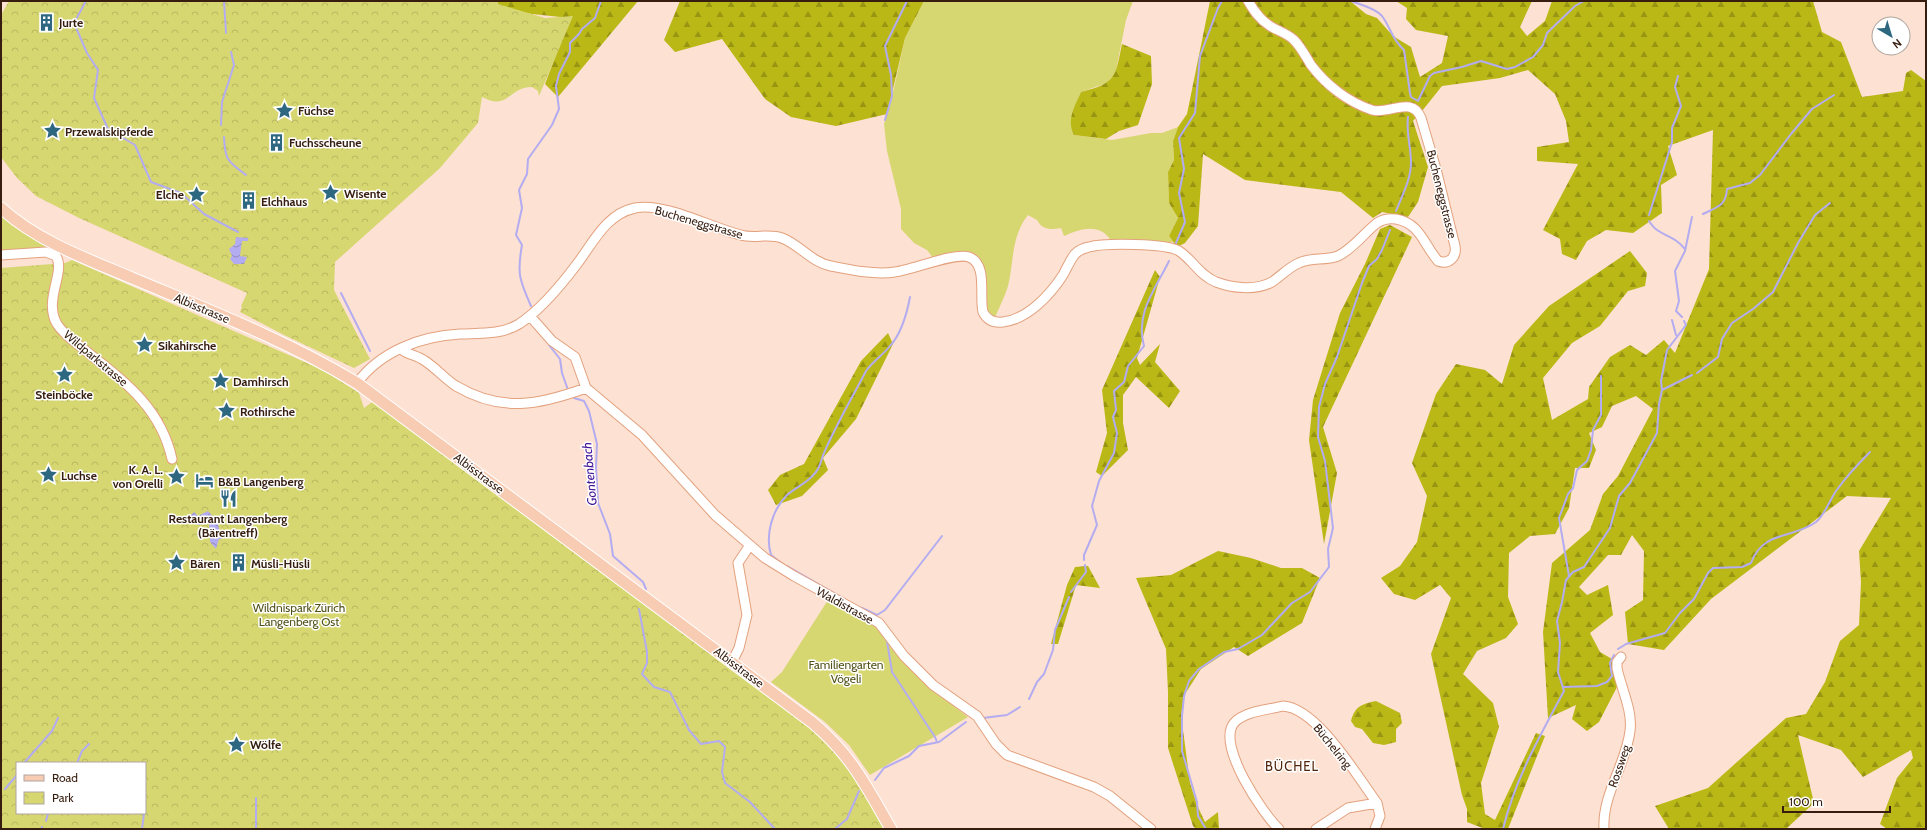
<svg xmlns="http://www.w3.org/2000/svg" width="1927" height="830" viewBox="0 0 1927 830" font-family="Cabin,sans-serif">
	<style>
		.green { fill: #d7d771 }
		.forest { fill: url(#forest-firs) }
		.park { fill: url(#park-crowns); fill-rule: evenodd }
		.water { fill: url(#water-waves) }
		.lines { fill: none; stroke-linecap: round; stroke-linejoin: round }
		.stream { stroke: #b3acf0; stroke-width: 2 }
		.minor-casing { stroke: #e3a17e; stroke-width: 11 }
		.major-casing { stroke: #fff; stroke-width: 13 }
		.minor { stroke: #fff; stroke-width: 9 }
		.major { stroke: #f8cbb3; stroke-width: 11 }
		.labels { text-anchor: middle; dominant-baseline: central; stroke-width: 3; stroke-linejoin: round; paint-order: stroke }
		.poi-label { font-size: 12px; font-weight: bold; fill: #361d0f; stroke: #fff; text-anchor: start }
		.street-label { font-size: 12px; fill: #361d0f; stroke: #fff }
		.park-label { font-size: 12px; fill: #525119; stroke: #fff }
		.water-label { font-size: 13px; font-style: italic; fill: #421298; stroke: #fff }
		.neighbourhood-label { font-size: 13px; letter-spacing: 1px; fill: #51260c; stroke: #fff }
	</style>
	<defs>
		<pattern id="forest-firs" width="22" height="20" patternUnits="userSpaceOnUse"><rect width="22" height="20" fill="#bab816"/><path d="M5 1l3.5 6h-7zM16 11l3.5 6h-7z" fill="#989512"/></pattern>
		<pattern id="park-crowns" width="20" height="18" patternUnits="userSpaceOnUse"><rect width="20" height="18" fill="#d7d771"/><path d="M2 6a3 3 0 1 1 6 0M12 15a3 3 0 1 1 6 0" fill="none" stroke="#b9b861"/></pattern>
		<pattern id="water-waves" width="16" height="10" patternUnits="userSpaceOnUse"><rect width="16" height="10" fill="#b3acf0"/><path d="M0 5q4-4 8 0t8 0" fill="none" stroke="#928bc1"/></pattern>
	</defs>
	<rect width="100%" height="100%" fill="#fde1d2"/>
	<path class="green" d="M924,1h209l-7,19 -11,55 -8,8 -26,9 -4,9 -3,34 38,5 39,-7h11l16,-6 -5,14 1,19 -6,12 1,31 9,15 -9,18 4,6 -62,-1c-11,-19 -31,-12 -47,-5l-3,-8c-10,2 -19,2 -24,-8l-9,-5c-17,21 -14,47 -20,71 -3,11 -9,21 -13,32 -23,-9 6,-67 -31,-66 -10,0 -21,5 -30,7l-7,-9 -13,-7 -13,-14v-20l-14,-58 -3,-27 10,-36 11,-50z
		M1,213l52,33 -1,3 -51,3z
		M828,600l51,27 51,61 38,29 -98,58 -21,-30 -24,-23 -54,-40 11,-10z"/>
	<path class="forest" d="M484,1h154l-80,96 -13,-13 25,-66 -38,-4 -45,-8z
		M680,1h244l-19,37 -18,76 -51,12 -45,-9 -26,-18 -43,-60 -47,13 -11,-12z
		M1210,1h33c9,14 26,23 39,34 23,21 35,54 64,68 22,10 52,-1 71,13l-4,5 15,46 -10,35 -10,15 -26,-5 -9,6 -32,-26 -96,-12 -42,-26 -5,72 -13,17 -8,4 -8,-11 9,-18 -9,-15 -1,-31 6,-12 -1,-19 5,-14 9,-13z
		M1252,1h98l16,13 11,4 16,18 18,11 9,30 22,-14 6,-27 -32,-6 -10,-11 1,-11 -11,-7h136l-12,26 7,9 18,-15 7,-20h261l9,31 19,10 21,55 41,-6 3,-18 5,-3 15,11v748h-39l-7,-5 17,-46 16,-20 -2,-8 -48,27 -22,-27 -43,-15 16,68 -28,26h-117l-14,-23 53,-18 78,-70 20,-4 19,-32 15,-41 19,-16 2,-43 -2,-31 32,-53 -44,-2 -136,103 -47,51 -36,-6 -3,-32 18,-12 1,-49 -12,-16 -11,20h-13l-29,32 8,8 21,-10 5,30 -23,18 10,19 12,7 5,28 -18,35 -12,9 -15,-12 4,-14 -28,13 -5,-86 9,-69 38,-33 13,-36 15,-18 35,-67 -17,-13 -24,10 -10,21 -13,6 7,17 -7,18h-14l-6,40 -14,26 -25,2 -21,17 -1,44 10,27 -12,14 -29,13 -14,23 30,29 6,24 -18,56 4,31 10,6 41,-87 9,3 -37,93h-23l-18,-7v-13l-5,-14 -31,-141 20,-56 -11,-13 -25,15 -21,-6 -13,-16 19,-12 17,-24 10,-46 -15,-33 24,-69 20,-30 29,6 17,14 12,-39 35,-39 81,-55 17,22 -2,13 -17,5 -28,35 -28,17 -29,35 9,42 36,-21 1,-12 21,-30 20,-12 16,10 18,-15 11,13 34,-84 4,-139 -45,16 9,29 -16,10 1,28 -29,20 -27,-3 -19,11 -11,19 -14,-6 -2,-15 -17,-9 35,-66 -41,-3v-14l32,-5 -3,-21 -11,-27 -27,-24 -28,8 -58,8 -20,25 -5,-6 -9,-3 -27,6 -22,-7 -18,-11 -75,-71z
		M1122,44l29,12 1,28 -14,41 -19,6 -13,8 -32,-4c-8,-15 1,-29 7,-43 35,-9 34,-14 41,-48z
		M1390,225l22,12 -89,190 14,46 -13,71 -15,-104 4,-40 27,-87 25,-49 15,-35z
		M1155,270l5,7 -23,81 3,7 20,-21 -5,18 25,29 -11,17 -33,-31 -13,18v28l5,27 -26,26 -6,-4 11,-39 -5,-43z
		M888,333l5,11 -37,75 -33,39 5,12 -26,26 -26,9 -8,-15 12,-15 24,-11 57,-103z
		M1218,551l33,7 30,10h21l18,10 -18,45 -54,33 -14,-9 -33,22 -16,25 -4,21 9,68 7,22 8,17 13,-10 1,17h-23l-3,-3 -25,-78v-56l-2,-43 -30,-71 35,-3z
		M1088,566l12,22 -24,-3 -18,59h-7l16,-59 8,-18z
		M1376,701l24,12 2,10 -6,6v13l-12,3 -11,-2 -11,-14 -7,-2 -4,-6c4,-15 11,-17 25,-20z"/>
	<path class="park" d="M9,1h489v3l47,14 28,-2 -34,80 -1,-5 -6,-4c-24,0 -23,24 -50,10l-4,26 -38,45 -105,94 -1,28 36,69 -16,9 -70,-33 -44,-23 2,-5 -1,-1 6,-13 -168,-75 -43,-22 -19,-18 -16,-21v-142z
		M72,260l251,110 36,23 5,15 8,-6 6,4 431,321c35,31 53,61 75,102h-883v-561l64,-5zM17,763h128v50h-128z"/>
	<path class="water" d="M236,237l12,1v3h-6l-2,15 7,1 -3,7h-10l-4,-5 2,-3 -3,-7 6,-5z
		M208,511l9,10 5,18h-3l-3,10 -6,-7 -1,-19 -11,2 -9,-8 5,-5 4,4z"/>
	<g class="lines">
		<path class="stream" d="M86,1l-12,22 13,30 11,17 -4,28 14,31 27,16 16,37 30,11 23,21 34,18
			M224,1l2,32
			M1351,1c10,4 24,7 31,15 9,12 9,22 22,34l6,43 1,4 7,4 12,-25 4,-3 28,-6 19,-6 26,8 8,-2 18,-10 10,-12 4,-12 28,-27 9,-5
			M885,120l7,-24 -1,-21 -6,-29 22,-45
			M221,125l1,-23 12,-37 -3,-13
			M224,137c1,23 3,24 22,38
			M1396,211c6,-15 15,-32 15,-48 0,-16 -5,-30 -3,-46
			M1703,214c14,-7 23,-8 24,-25l23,-6 10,-8 31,-41 21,-25 22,-14
			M1649,215l23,-73v-14l9,-22 -6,-19 3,-11
			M1649,221c2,3 5,7 8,9 12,8 18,7 28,19
			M1176,243l9,-21 -6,-29 5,-24 -5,-31 16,-25 5,-57 18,-48 4,-7
			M341,293l29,58
			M531,306c-12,-27 -14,-33 -9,-61l-6,-10 6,-27 -3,-18 8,-16 1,-15 24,-34 7,-16 -3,-23 3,-12 11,-22v-9l9,-9 3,-5 13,-11 6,-17
			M1682,317l-6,-6 3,-10 -4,-30 10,-20 7,-34
			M1672,320l4,15
			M549,345l11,14 2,14 6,17
			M1697,373l21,-16 4,-18 10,-16 21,-14 20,-17 25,-49 17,-28 15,-12
			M1662,390l-1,-9 6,-31 19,-25 -2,-4
			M574,398l10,3 5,10 8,33 -1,23 2,36 12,31 3,22 30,26 3,7
			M1084,560v-5l13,-30 -5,-19 7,-25 15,-28 3,-20 -4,-16 3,-7 -2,-19 10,-9 4,-16 16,-20c-9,-33 11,-56 25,-85
			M780,562l-9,-7c-6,-20 1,-45 16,-60 9,-8 26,-15 32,-28 2,-4 3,-10 5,-14 12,-28 28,-55 42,-82 7,-10 17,-16 24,-25 11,-12 17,-33 20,-49
			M787,566l59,34
			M1569,576l-10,-58 9,-24 5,-6 4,-18 10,-9 4,-11 2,-20 8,-15v-39
			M1071,592l15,-20 -1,-7
			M862,608l15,7 8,-5 57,-74
			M639,609l8,43v11l-5,11 12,13 16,5 19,38 12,14 18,-3 6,6 -3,25 3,11 25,19 25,27
			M884,636l3,5 5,31 43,65 2,5
			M1618,649l8,-5 39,-11 15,-20 14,-14 14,-26 5,-5 29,-1 9,-4c12,-33 42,-24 65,-41 8,-6 14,-22 20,-31 10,-14 22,-27 34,-39
			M1563,687l34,-1 10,-4 5,-6 -2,-13 4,-8
			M1029,699l8,-17 7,-8 9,-24 2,-20 14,-33
			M983,718l24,-3 13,-8
			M24,763l28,-32 6,-13
			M77,763l5,-12 7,-7
			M875,780l9,-12 25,-12 10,-10 20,-4 27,-20
			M5,789l12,-14
			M46,821l2,-8
			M41,829l1,-2
			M142,829l2,-16
			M256,829v-31
			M835,829l12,-10 12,-28
			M1206,829l-8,-13 -1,-14 -15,-51v-35l2,-20 5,-15 10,-12 25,-17 14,-3 24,-14 30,-32 18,-11 19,-25 -1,-18 5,-21 -8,-67 -7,-24 1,-30 6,-23 12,-27 25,-74 7,-17 8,-7 5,-9 8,-20
			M1503,829c12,-50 37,-93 61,-138l-6,-19 2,-29 -3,-22 5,-19 4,-22 7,-8 11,-5 26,-39 9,-32 11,-13 27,-50 2,-29 3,-14 30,-15"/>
		<defs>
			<path id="minor" d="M1,255l45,-3 10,4c10,16 -13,44 1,68 8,13 23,21 34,31 38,30 70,55 81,104
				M530,316l22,25 23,16 11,31 56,47 73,80 50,43 29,18 85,47 25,33 29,29 44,31 19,28 11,11 87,32 16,9 41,33
				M401,349c7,6 16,6 24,12 11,7 20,18 31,25 46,27 83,19 130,2
				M357,383c24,-32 64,-47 103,-49 20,-1 41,1 59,-10 20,-13 43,-40 58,-60 16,-21 29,-50 58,-56 30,-6 76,20 106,27 13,4 28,-2 41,3 18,7 29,24 49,28 20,4 43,9 64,6 17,-2 60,-20 74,-15 19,7 10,39 14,55 4,8 11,11 20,10 25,-3 47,-27 60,-47 4,-7 7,-15 12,-21 4,-4 9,-6 14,-7 15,-4 77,-4 90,4 14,9 20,24 37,31 16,6 40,9 56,0 9,-6 17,-15 27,-19 12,-6 26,-2 39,-7 15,-7 26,-23 39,-33 6,-4 12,-5 19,-4 24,4 28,26 42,42 11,4 19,-4 17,-15l-19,-77 -15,-51c-9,-23 -32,-3 -49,-8 -24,-8 -46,-25 -61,-45 -5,-8 -10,-18 -17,-25 -7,-7 -16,-9 -24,-14 -10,-6 -16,-15 -22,-25
				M732,662l7,-14 8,-33 -9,-52 12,-18
				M1279,829c-16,-15 -63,-84 -45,-106 10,-12 34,-13 49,-17 34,2 74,70 94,97l3,13 -5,13
				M1316,829l32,-21 29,-5
				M1604,829c-2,-35 22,-64 26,-98 3,-20 -9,-43 -13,-63v-6l4,-5"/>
			<path id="major" d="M1,208c36,33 86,51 131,70 76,32 154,62 225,105l456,340c39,33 53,63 78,106"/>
		</defs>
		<use href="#minor" class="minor-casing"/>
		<use href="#major" class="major-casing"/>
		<use href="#minor" class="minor"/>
		<use href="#major" class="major"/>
	</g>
	<defs>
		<symbol id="building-bare" viewBox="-9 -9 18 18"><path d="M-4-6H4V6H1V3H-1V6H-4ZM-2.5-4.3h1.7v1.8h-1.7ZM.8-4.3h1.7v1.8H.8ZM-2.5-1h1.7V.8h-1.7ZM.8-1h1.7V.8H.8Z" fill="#2e6880" stroke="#fff" stroke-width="2.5" paint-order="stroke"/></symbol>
		<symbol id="sight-bare" viewBox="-9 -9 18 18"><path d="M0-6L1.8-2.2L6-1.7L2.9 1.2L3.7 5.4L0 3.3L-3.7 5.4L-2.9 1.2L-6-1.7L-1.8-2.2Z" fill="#2e6880" stroke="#fff" stroke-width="2.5" paint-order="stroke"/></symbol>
		<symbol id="hotel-bare" viewBox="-9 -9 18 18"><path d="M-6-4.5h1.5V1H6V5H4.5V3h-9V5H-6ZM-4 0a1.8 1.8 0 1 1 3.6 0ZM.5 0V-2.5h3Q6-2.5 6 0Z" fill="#2e6880" stroke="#fff" stroke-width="2.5" paint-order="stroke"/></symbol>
		<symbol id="restaurant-bare" viewBox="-9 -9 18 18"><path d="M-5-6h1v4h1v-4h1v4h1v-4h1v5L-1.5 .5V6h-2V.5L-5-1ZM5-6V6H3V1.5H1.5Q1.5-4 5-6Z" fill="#2e6880" stroke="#fff" stroke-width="2.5" paint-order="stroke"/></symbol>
	</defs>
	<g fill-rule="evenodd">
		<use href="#building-bare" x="34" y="10" width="25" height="25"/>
		<use href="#sight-bare" x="272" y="98" width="25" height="25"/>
		<use href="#sight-bare" x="40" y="118" width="25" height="25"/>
		<use href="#building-bare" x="264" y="130" width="25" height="25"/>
		<use href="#sight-bare" x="318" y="180" width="25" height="25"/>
		<use href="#sight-bare" x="184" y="182" width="25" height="25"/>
		<use href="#building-bare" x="236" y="188" width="25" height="25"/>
		<use href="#sight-bare" x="132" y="332" width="25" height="25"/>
		<use href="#sight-bare" x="52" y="362" width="25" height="25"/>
		<use href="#sight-bare" x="208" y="368" width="25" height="25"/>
		<use href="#sight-bare" x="214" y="398" width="25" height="25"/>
		<use href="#sight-bare" x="36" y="462" width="25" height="25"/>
		<use href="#sight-bare" x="164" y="464" width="25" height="25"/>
		<use href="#hotel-bare" x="192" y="468" width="25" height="25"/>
		<use href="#restaurant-bare" x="216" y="486" width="25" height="25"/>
		<use href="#sight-bare" x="164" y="550" width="25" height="25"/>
		<use href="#building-bare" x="226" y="550" width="25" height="25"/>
		<use href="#sight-bare" x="224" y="732" width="25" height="25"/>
	</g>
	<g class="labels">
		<g class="poi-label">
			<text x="59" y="22">Jurte</text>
			<text x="298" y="110">Füchse</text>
			<text x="65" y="131">Przewalskipferde</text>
			<text x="289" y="142">Fuchsscheune</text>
			<text x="344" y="193">Wisente</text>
			<text x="184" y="194" text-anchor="end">Elche</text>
			<text x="261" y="201">Elchhaus</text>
			<text x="158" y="345">Sikahirsche</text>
			<text x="233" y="381">Damhirsch</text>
			<text x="64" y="394" text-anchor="middle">Steinböcke</text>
			<text x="240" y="411">Rothirsche</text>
			<text x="163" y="469" text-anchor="end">K. A. L.<tspan x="163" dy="14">von Orelli</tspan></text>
			<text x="61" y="475">Luchse</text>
			<text x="218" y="481">B&amp;B Langenberg</text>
			<text x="228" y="518" text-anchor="middle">Restaurant Langenberg<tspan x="228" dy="14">(Bärentreff)</tspan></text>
			<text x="190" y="563">Bären</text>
			<text x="251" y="563">Müsli-Hüsli</text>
			<text x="250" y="744">Wölfe</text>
		</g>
		<g class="street-label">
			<text transform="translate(1442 194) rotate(76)">Bucheneggstrasse</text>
			<text transform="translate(699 222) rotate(16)">Bucheneggstrasse</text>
			<text transform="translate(202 308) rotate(23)">Albisstrasse</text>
			<text transform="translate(96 358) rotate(40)">Wildparkstrasse</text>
			<text transform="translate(479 473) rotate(37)">Albisstrasse</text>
			<text transform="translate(845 605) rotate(29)">Waldistrasse</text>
			<text transform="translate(739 667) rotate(37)">Albisstrasse</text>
			<text transform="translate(1333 746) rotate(51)">Büchelring</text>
			<text transform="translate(1619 766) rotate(-71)">Rossweg</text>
		</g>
		<g class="park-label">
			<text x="299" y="607">Wildnispark Zürich<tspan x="299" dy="14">Langenberg Ost</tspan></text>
			<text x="846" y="664">Familiengarten<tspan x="846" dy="14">Vögeli</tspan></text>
		</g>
		<g class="water-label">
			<text transform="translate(589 474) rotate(-95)">Gontenbach</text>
		</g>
		<g class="neighbourhood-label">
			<text x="1292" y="766">BÜCHEL</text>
		</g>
	</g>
	<rect width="1927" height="830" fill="none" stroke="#361d0f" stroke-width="4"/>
	<rect x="16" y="762" width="130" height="52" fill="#ffffff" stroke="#afa59f"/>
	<rect x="24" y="775" width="20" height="6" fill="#f8cbb3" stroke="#afa59f"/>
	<text x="52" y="782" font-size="12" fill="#361d0f">Road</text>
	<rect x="24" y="792" width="20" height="12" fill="url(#park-crowns)" stroke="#afa59f"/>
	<text x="52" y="802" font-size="12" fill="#361d0f">Park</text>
	<g transform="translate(1891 36) rotate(142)"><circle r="19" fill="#ffffff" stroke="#afa59f"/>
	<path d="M0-3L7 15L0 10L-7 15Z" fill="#2e6880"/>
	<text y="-6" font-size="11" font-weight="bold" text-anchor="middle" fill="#361d0f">N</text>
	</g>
	<path d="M1783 806v6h107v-6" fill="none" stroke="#361d0f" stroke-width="2"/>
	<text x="1789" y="806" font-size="12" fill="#361d0f" stroke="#ffffff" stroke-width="3" paint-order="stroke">100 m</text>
</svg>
